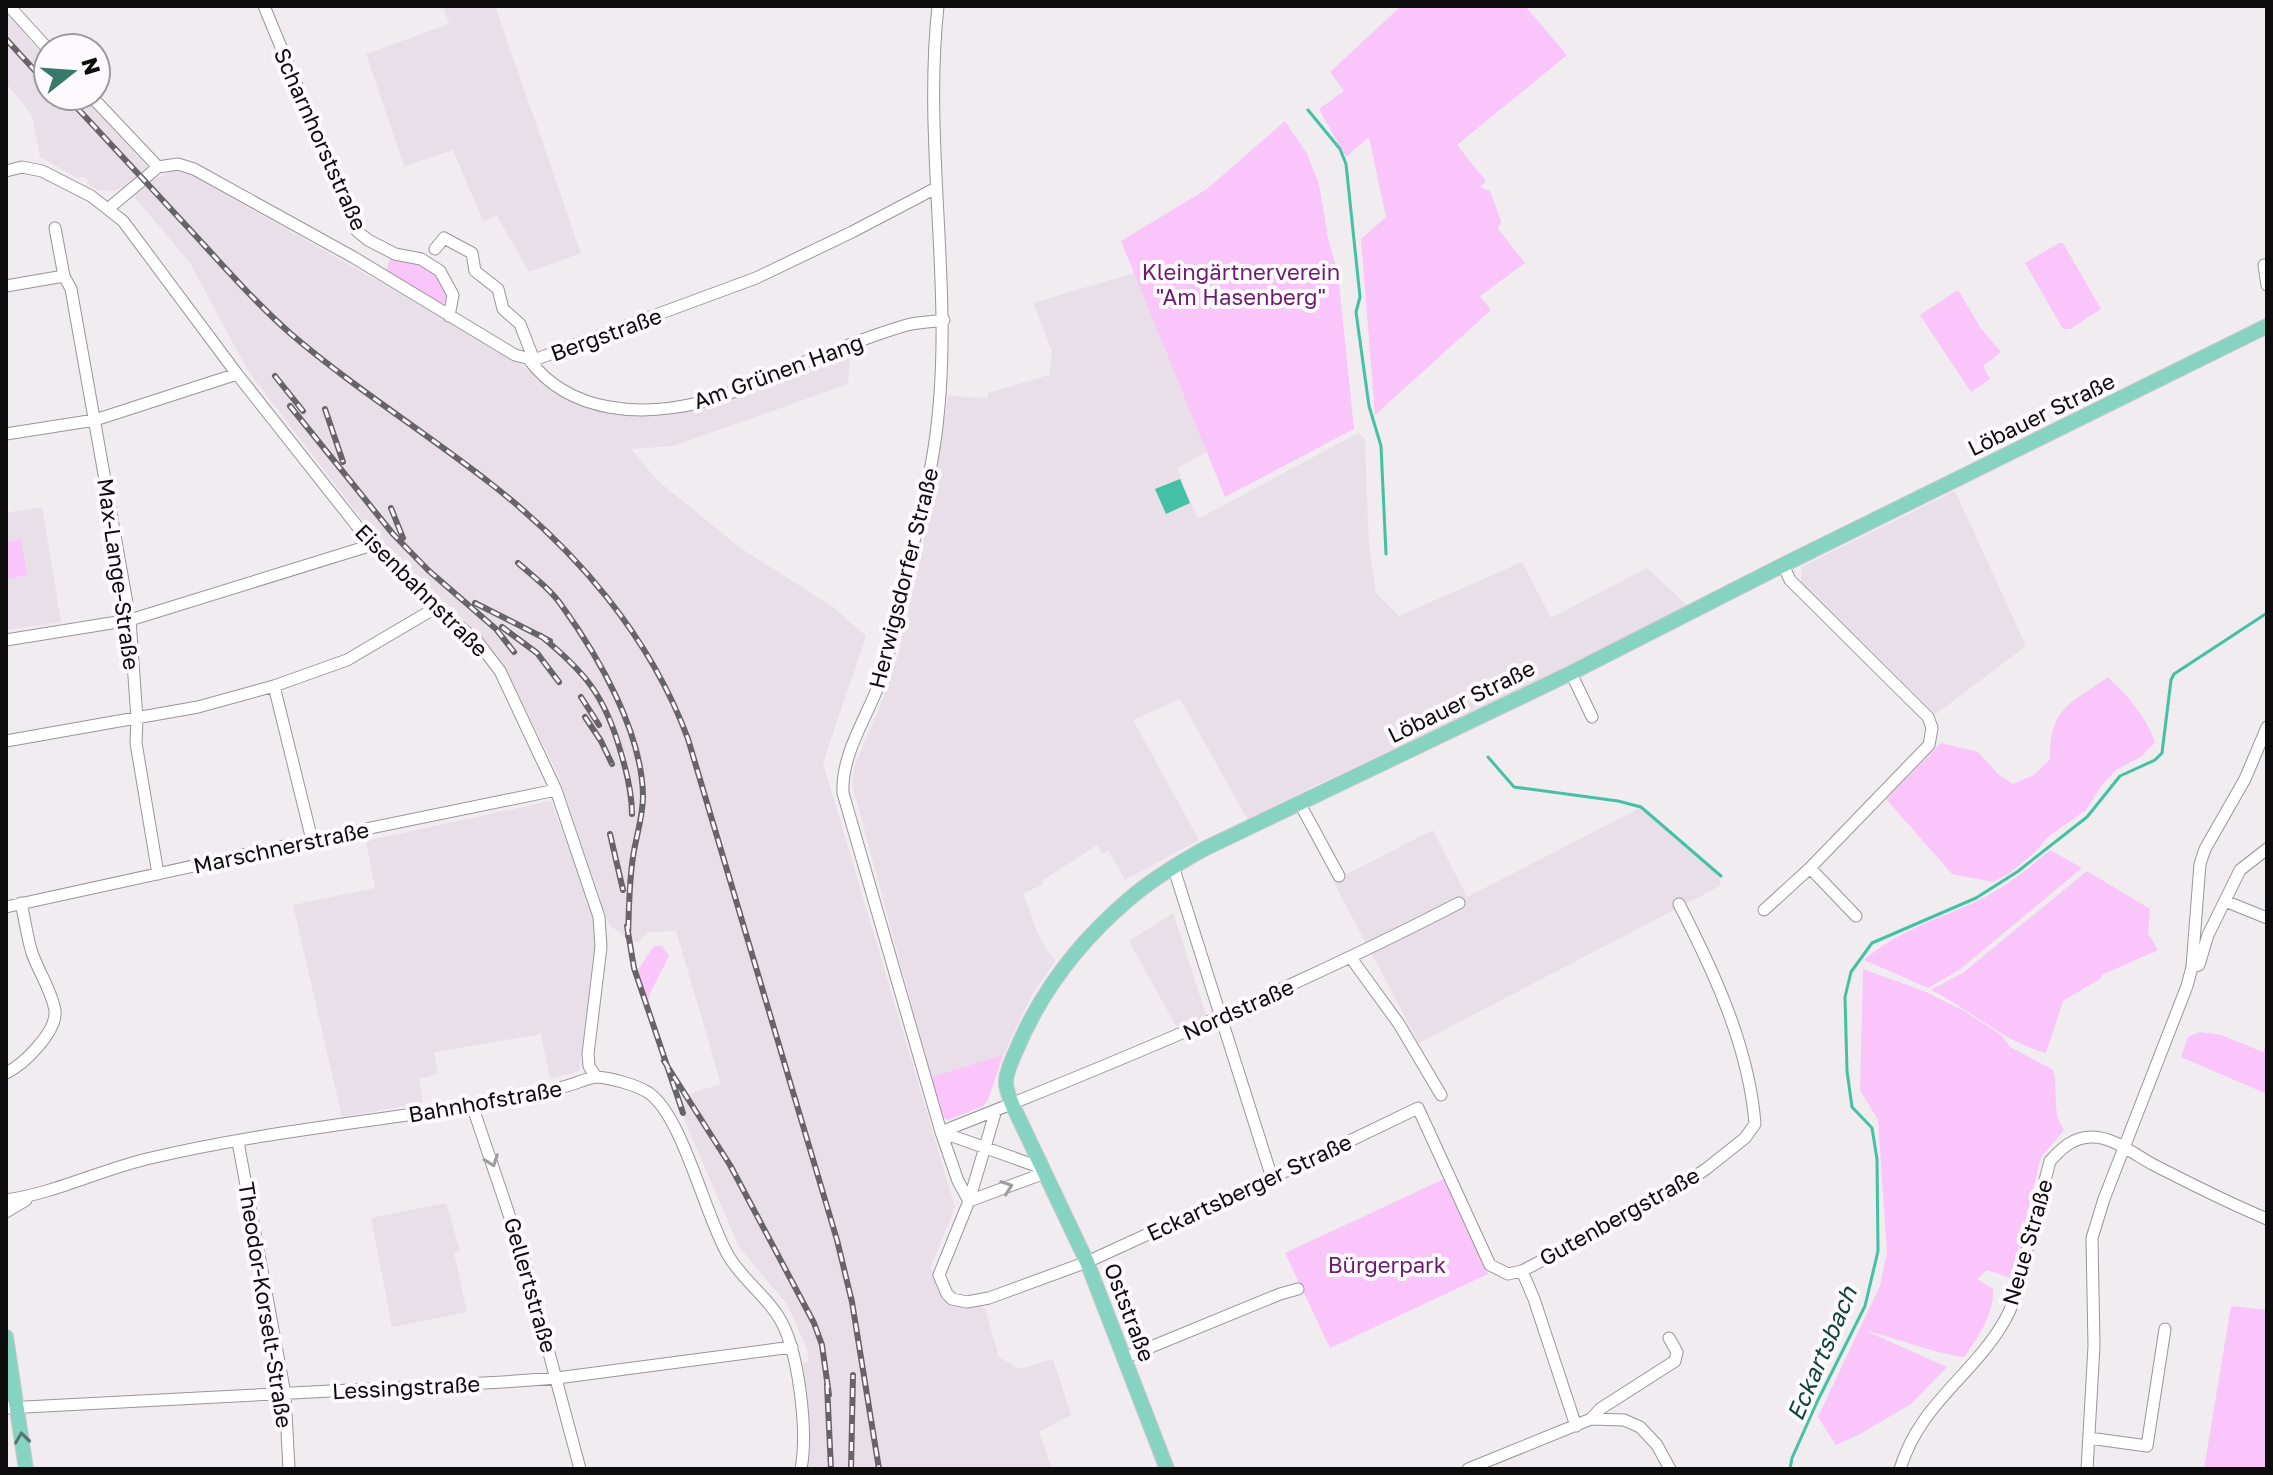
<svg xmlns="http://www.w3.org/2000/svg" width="2273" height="1475" viewBox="0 0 2273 1475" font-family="'Golos Text',sans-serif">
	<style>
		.built { fill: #e9dfe9 }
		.green { fill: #f9c5fa }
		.water { fill: #44c1a4 }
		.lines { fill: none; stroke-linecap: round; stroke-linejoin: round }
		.stream { stroke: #44c1a4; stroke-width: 3 }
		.minor-casing { stroke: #999599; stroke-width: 13 }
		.major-casing { stroke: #cacaca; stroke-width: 16 }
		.minor { stroke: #fff; stroke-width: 11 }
		.major { stroke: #86d3c2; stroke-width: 14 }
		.rail-casing { stroke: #666466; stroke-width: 6 }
		.rail { stroke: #fdf9fd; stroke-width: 3; stroke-dasharray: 9; stroke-linecap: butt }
		.oneway { stroke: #9e9e9e }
		.oneway2 { stroke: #507971 }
		.labels { text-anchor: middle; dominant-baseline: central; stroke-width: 8; stroke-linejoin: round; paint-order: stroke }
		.street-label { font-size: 22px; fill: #0d0c0d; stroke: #fdf9fd }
		.park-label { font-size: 22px; fill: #6a1d6e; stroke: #fdf9fd }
		.water-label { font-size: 24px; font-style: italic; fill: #0f4539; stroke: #fdf9fd }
	</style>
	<rect width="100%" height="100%" fill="#f0ecf0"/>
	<path class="built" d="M443,6h52l86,247 -52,19 -32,-56 -14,5 -30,-71 -49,16 -38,-112 83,-30z
		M6,10l25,31 17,17v38h35l66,73 -22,19 -2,-1 -11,4 -16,-1 -11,-6 1,-4 -7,-4 -2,3 -39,-22 -8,-42 -26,-32z
		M173,170l18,5 201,114 126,74 56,39 43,13h35l55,-10 144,-62 -3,41 -175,62 -42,3 26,31 82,67 94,60 33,29 -43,127 132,444 -25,61 28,26 27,15 14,48 20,12 34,-10 18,56 -32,17 13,37h-245l3,-38 -7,-68 6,-1 -2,-13 -20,-45 -48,-57 -64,-149 46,-14 -45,-153 -28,1 -10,10h-5l-24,-17 -51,-151 -58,-115 -23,-28 -48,-42 -56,-55 -125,-163 -58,-108 -57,-68 21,-19 6,1z
		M1134,273l73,179 -30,16 21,51 160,-86 7,6 4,108 7,46 23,23 123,-54 29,56 96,-50 42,39 -115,58 -258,120 -68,35 -68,-121 -47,21 66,120 -74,40 -16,-29 -7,3 -5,-9 -55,36 1,4 -20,8 15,41 9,17 9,9 -24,35 -29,60 -72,22 -79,-293 3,-19 28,-66 16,-47 33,-147 16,-109 40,2v-5l61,-18 3,-24 -19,-48z
		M1955,491l71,155 -90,68 -135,-131v-16z
		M42,507l19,115 -55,8v-117z
		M551,801l42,113 3,20 -17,137 -29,8 -9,-45 -107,18 4,22 -19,5 4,24 -81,14 -49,-212 82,-17 -9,-47z
		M1640,808l80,68v10l-301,157 -86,-162 100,-51 34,67z
		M1173,913l33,102 -30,11 -47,-85z
		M446,1203l14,48 -6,2 13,59 -75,15 -21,-109z"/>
	<path class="green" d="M1401,6h124l42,49 -110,90 29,36 -6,6 10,4 11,30 -3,8 27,34 -45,33 11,14 -116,105 -14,-176 25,-22 -17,-80 -23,20 -27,-48 25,-18 -14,-19z
		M1285,121l22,33 12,30 9,54 10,35 16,156 -129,68 -104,-256 86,-52z
		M2059,243h4l38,66 -31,20h-7l-38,-66z
		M391,256c31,7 48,11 57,43l-1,3 -6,2 -55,-33z
		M1958,290l22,37 21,25 -18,14 7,13 -19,13 -51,-77z
		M21,540l6,35 -21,4v-37z
		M2108,677c19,18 38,39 47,65l-13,14 -26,14 -15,16 -15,24 -38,27 -13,15 -25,21 -17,9 -41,-8 -66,-75 55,-56 37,9 21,23 14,9 21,-9 16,-16c0,-52 19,-54 58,-82z
		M2050,850l32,18 -123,102 -31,18 -64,-28c32,-28 71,-40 109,-57 29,-13 53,-32 77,-53z
		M2087,871l63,38 -2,24 10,17 -56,25 -2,4 -37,22 -17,52c-42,-11 -76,-44 -115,-63l33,-18z
		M654,946h8l7,10 -19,37 -2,11 -10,-34z
		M1863,969l63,23 38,19 37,24 9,12 43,23c6,21 -2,42 11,60l-23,27 -30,121 -24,-8 -10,9 16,10c2,23 -16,51 -29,68 -33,-4 -65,-19 -98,-26l81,36 -36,37 -53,31 -22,10 -18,-28 62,-131 7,-33 -9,-133 -18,-30z
		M2200,1032l21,3 42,17 4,-7v49l-86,-37 7,-20z
		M1003,1055l-15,45 -5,6 -35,14 -7,-4 -10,-39z
		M1444,1179l44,95 -158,74 -45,-95z
		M2231,1306l36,4v159h-63z"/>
	<path class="water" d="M1180,479l10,24 -24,11 -11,-25z"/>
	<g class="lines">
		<path class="stream" d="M1308,110l32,39 6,15 14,133 -4,15 13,94 12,40 5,108
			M1488,757l26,30 104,14 23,6 80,69
			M1790,1469l2,-11 25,-56 48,-96 13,-55 -1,-92 -5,-31 -20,-21 -5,-36 -2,-74 6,-25 21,-29 104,-45 41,-26 70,-55 33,-41 35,-16 7,-7 9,-73 3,-6 93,-61"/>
		<defs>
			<path id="minor" d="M9,6l39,43
				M264,6l93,225 11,9 27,14 26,5 19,12 13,24 -4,21
				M938,6c-16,147 19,295 -4,442 -6,40 -17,79 -26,119 -8,35 -14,71 -25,106 -12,39 -42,78 -40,120l98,339 17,49 11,20 76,-28
				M91,96l67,71
				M158,167l20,-3 16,5 159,88 162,98 19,5 222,-82 96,-46 84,-44
				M6,171l16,-4 20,4 49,25 32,25 114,153 135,171 65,62 40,34 23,30 56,119 43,127 2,30 -13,107 1,12 7,11
				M109,208l49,-41
				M55,228l9,48 7,13 59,331 7,99 -1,24 22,131
				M435,249l9,-11 28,15 3,18 23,18 5,20 17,15 14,36
				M2264,265l3,20
				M6,286l58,-10
				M530,361c41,53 112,56 172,41 27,-6 54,-21 80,-31 41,-16 83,-34 125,-46 12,-3 25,-3 37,-5
				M6,434l89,-14 142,-46
				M6,640l124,-20 242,-75
				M1571,673l21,44
				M274,686l38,154
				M6,741l192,-34 76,-21 73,-26 90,-53
				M1300,804l39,72
				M1173,866l99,312
				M1810,868l46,48
				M2225,901l42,17
				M6,907l306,-67 244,-50
				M1764,910l46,-42 119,-123 3,-17 -4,-11 -138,-137 -7,-15
				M1351,958l48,66 42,71
				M2192,967l7,-2 9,-30 32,-65 27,-21
				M6,1073c17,-8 51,-41 49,-62 -2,-17 -17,-41 -23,-58 -5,-16 -7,-33 -11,-50
				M472,1105l52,154 56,210
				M996,1110l-27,91 -30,74 8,19 5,5 15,3 22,-4 98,-36 223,-102 108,-52 72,157 18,9 14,-3 12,28 42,127
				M941,1132c176,-70 350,-142 518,-229
				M941,1132l101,36
				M238,1142l47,252 4,75
				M6,1200c50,-7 96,-31 145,-42 106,-25 216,-36 323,-53 30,-5 60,-11 89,-18 10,-2 26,-10 34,-10 14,1 40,8 52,16 34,24 56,123 79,162 13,23 36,39 50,61 21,32 30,115 23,153
				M6,1212l20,-12
				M1522,1271l147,-77 37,-25 39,-31 10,-14c-6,-77 -41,-152 -76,-220
				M1124,1358l156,-64 18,-5
				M6,1408l497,-26 54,-4 235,-31
				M1591,1419l9,-10 75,-48 2,-9 -8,-14
				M2089,1438l58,8 18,-117
				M1468,1469l123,-50 33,1 16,7 17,18 13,24
				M1900,1469c20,-66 73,-93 105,-149 15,-27 19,-58 26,-88 6,-24 13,-47 19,-71 12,-13 23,-24 42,-24 22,0 43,18 62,28 37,19 75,38 113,54
				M2087,1469l7,-123 -2,-108 12,-39 83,-213 5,-19 8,-103 5,-15 40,-70 22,-52"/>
			<path id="major" d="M6,1337l20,132
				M1167,1469l-80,-207 -75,-158c-3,-8 -7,-16 -6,-24 1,-10 6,-20 10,-29 24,-58 64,-110 112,-151 23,-20 49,-36 76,-51l367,-176 212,-108 484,-239"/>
		</defs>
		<use href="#minor" class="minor-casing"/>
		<use href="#major" class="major-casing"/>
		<use href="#minor" class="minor"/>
		<use href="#major" class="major"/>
		<defs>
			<path id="rail" d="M6,39l42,46
				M66,96c43,46 85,92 128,138 31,34 62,69 97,100 63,54 134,98 199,149 86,67 160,153 198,256l149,501 15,62 27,167
				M275,376l28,35
				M290,406l103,128 35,36 68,59 18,23
				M325,409l18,53
				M391,508l12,30
				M518,563c16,14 33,27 44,43 37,51 80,126 81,190 0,21 -7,40 -10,61 -4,26 -4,53 -5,79
				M475,603l75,38
				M502,627l35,26 22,29
				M541,636c45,37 64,60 80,117 6,20 11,40 11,61
				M581,697l18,28
				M585,717l16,24 11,23
				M610,834l13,56
				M627,926l7,42 49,145
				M664,1061l66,104 84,158 8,22 7,50
				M827,1385l4,84
				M851,1469l2,-94"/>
		</defs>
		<use href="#rail" class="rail-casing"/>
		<use href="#rail" class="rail"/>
	</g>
	<defs><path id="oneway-chevron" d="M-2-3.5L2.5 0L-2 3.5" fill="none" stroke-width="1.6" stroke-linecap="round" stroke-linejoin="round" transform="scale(2)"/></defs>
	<g class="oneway">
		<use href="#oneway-chevron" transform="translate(492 1161) rotate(70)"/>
		<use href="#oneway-chevron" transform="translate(1007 1187) rotate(-20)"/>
	</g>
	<use class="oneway2" href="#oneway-chevron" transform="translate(22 1438) rotate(-98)"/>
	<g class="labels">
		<g class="street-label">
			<text transform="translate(321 139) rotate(66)">Scharnhorststraße</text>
			<text transform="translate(606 334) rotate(-20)">Bergstraße</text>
			<text transform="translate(778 371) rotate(-20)">Am Grünen Hang</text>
			<text transform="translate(2041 414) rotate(-26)">Löbauer Straße</text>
			<text transform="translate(119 574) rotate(82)">Max-Lange-Straße</text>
			<text transform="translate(903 578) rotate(-76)">Herwigsdorfer Straße</text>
			<text transform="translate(422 590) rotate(45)">Eisenbahnstraße</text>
			<text transform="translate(1461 701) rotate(-26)">Löbauer Straße</text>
			<text transform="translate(281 847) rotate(-12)">Marschnerstraße</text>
			<text transform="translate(1238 1009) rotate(-24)">Nordstraße</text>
			<text transform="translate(485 1101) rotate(-10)">Bahnhofstraße</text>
			<text transform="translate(1249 1187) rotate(-25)">Eckartsberger Straße</text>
			<text transform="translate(1619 1216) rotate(-29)">Gutenbergstraße</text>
			<text transform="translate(2027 1242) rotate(-74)">Neue Straße</text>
			<text transform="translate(531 1285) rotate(74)">Gellertstraße</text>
			<text transform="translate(266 1305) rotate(81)">Theodor-Korselt-Straße</text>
			<text transform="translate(1130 1312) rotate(69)">Oststraße</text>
			<text transform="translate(406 1387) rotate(-3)">Lessingstraße</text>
		</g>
		<g class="park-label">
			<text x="1241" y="271">Kleingärtnerverein<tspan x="1241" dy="25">"Am Hasenberg"</tspan></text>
			<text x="1387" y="1264">Bürgerpark</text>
		</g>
		<g class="water-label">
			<text transform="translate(1821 1353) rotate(-67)">Eckartsbach</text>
		</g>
	</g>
	<rect width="2273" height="1475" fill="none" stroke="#0d0c0d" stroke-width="16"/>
	<g transform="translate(72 72) rotate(73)"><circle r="38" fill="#fdf9fd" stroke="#9d9a9d" stroke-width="2"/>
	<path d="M0-6L14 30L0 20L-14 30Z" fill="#387969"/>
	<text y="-12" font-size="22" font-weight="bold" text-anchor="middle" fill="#0d0c0d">N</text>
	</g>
</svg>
